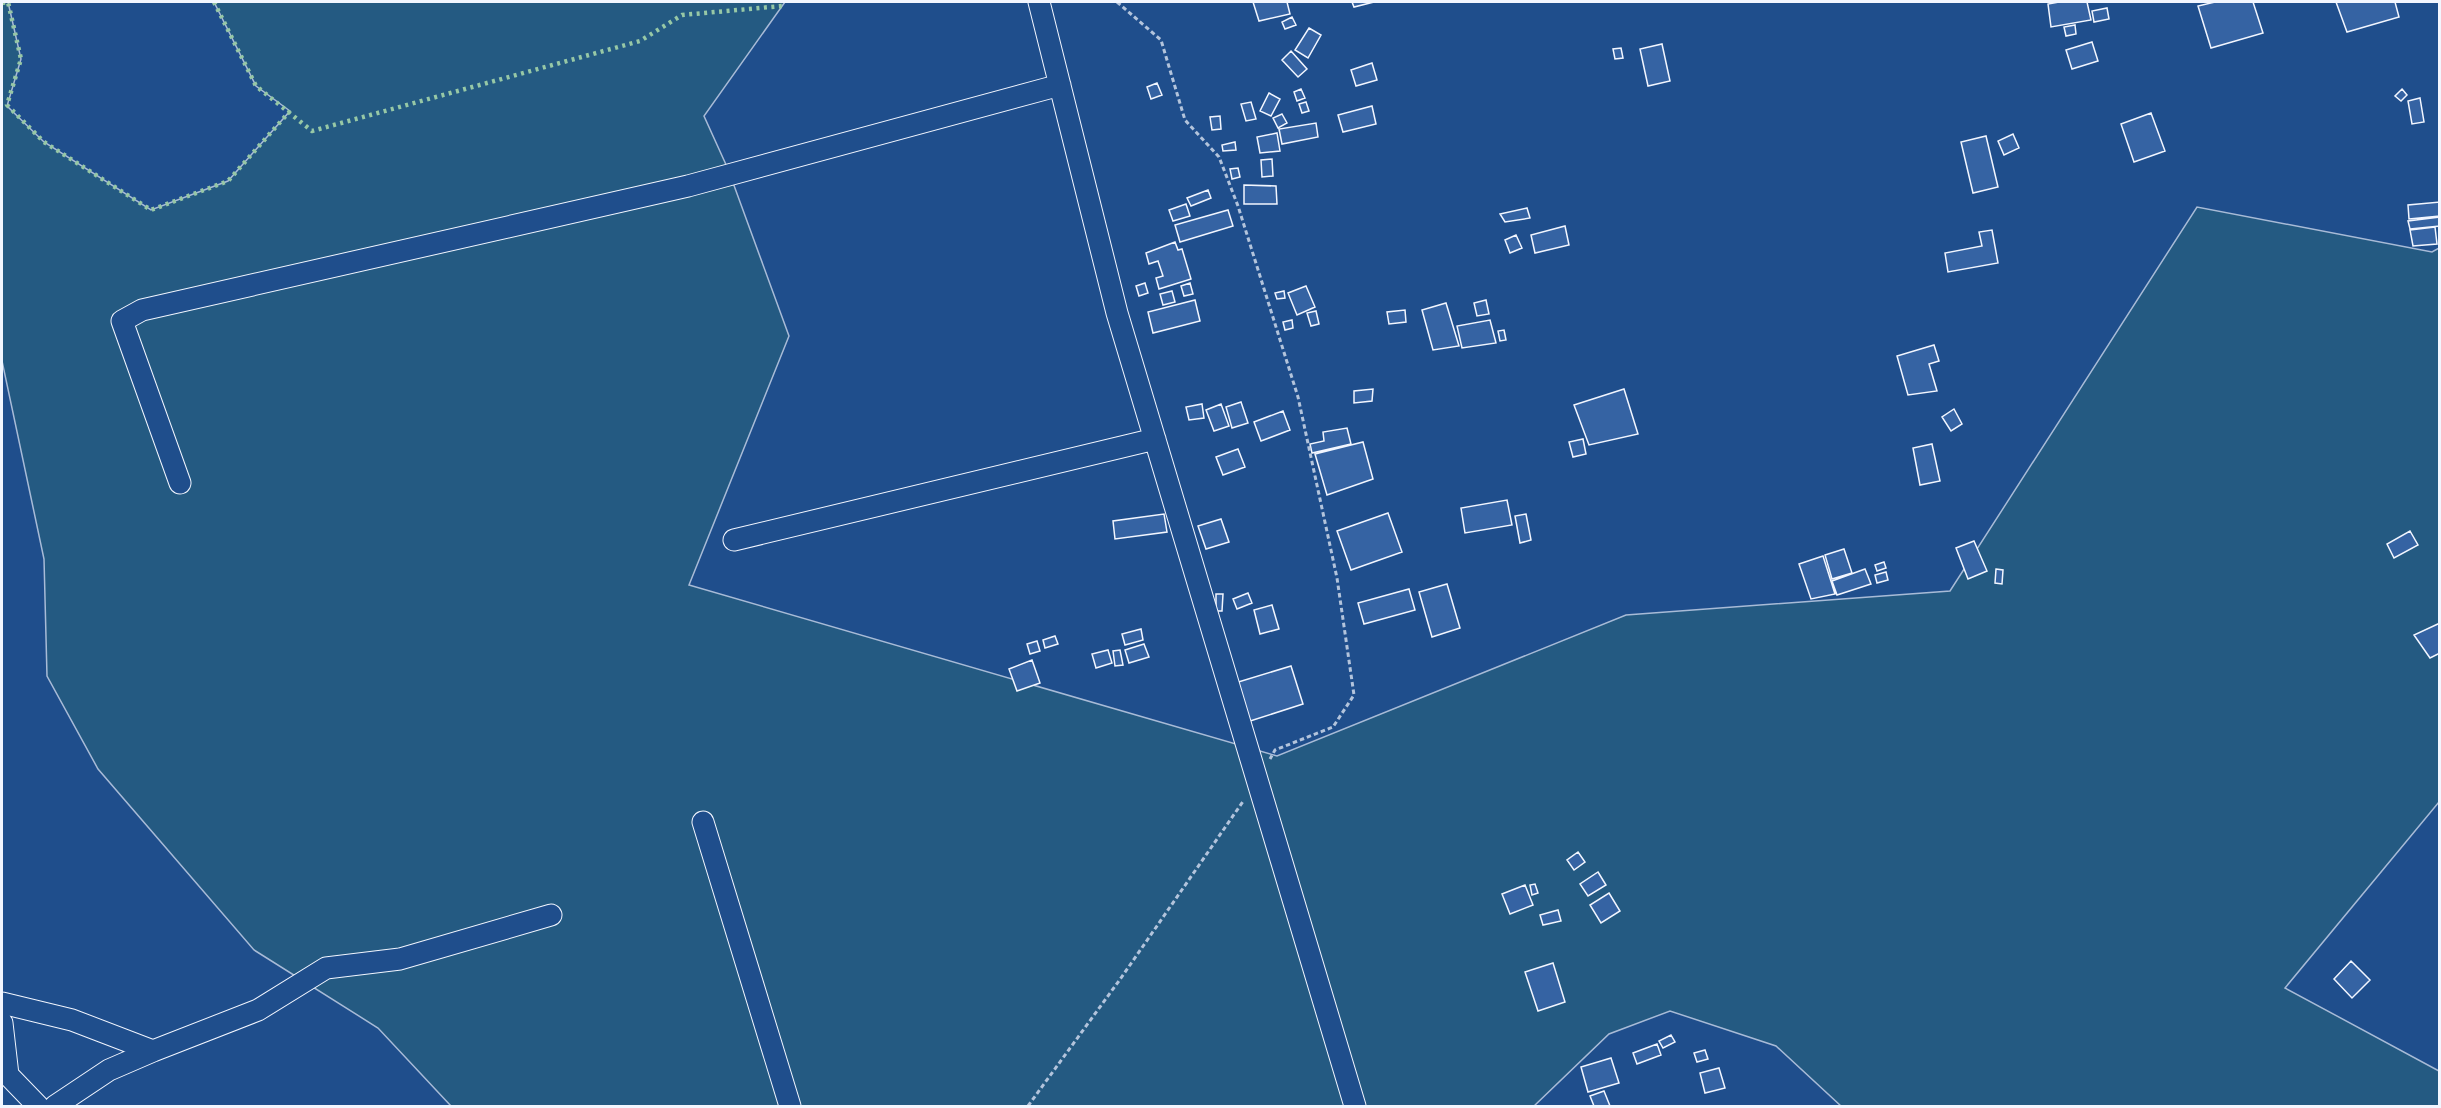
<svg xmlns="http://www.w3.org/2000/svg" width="2441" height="1108" viewBox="0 0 2441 1108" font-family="'Nunito Sans',sans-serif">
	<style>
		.green { fill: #245a82; stroke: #a8bbd7; stroke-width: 1.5 }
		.building { fill: #3563a3; stroke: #f2f6ff; stroke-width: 1.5 }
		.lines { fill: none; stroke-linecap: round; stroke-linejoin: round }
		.minor-casing { stroke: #f2f6ff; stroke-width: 23 }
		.path { stroke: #b3c4dc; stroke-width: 3; stroke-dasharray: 4.5 3; stroke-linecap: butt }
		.minor { stroke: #1f4e8c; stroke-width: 21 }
		.hedge { stroke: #97c8a6; stroke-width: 4.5; stroke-dasharray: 3 4.5; stroke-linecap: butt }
	</style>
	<rect width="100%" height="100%" fill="#1f4e8c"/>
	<path class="green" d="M8,2l13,57 -14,47 37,36 107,68 77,-29 62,-70 -34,-25 -42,-84h571l-81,114 24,53 61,167 -100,249 588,171 349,-141 324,-24 247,-384 235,45 7,-4v554l-154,186 154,83v35h-598l-65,-60 -106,-35 -61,23 -75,72h-1083l-73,-78 -124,-78 -156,-181 -51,-93 -3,-117 -42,-198v-358z"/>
	<path class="building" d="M1253,2h34l3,12 -31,7z
		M1352,2h22l-20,5z
		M2059,2h28l4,18 -40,7 -3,-23z
		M2215,2h38l10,31 -52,15 -13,-42z
		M2336,2h59l4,15 -52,15z
		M2107,8l2,11 -15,3 -2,-11z
		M1292,17l4,8 -11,4 -3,-7z
		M2075,25l1,9 -10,2 -2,-9z
		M1309,28l12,7 -13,23 -13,-8z
		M2092,42l6,19 -26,8 -6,-19z
		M1662,44l8,37 -22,5 -8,-37z
		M1621,48l2,10 -8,1 -2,-10z
		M1291,51l16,18 -9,8 -16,-17z
		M1372,63l5,17 -21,6 -5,-16z
		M1157,83l5,12 -11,4 -4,-12z
		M1301,89l4,9 -8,3 -3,-9z
		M2402,89l5,6 -6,6 -6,-5z
		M1269,93l11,6 -9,17 -11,-5z
		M2420,98l4,24 -12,2 -4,-23z
		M1251,102l5,17 -10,2 -5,-17z
		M1306,102l3,9 -7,2 -3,-9z
		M1372,106l4,18 -33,8 -5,-17z
		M2151,113l14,38 -31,11 -13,-38z
		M1282,114l5,9 -9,5 -5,-10z
		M1220,116l1,13 -9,1 -2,-13z
		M1316,123l2,14 -36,7 -3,-15z
		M1277,133l3,18 -20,2 -3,-16z
		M2013,134l6,14 -15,7 -6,-14z
		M1986,136l12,51 -25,6 -12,-51z
		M1235,142l1,8 -13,1 -1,-6z
		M1272,159l1,17 -11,1 -1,-17z
		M1238,168l2,9 -8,2 -2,-10z
		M1244,185l32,1 1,18h-33z
		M1208,190l3,8 -20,8 -4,-8z
		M2440,202v14l-31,3 -1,-14z
		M1186,204l4,12 -17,5 -4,-11z
		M1527,208l3,10 -25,4 -5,-8z
		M1228,210l5,16 -53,16 -5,-17z
		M2440,217v9l-30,3 -2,-8z
		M1565,226l4,19 -34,8 -4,-18z
		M2435,227l2,17 -24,2 -3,-16z
		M1992,230l6,33 -50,9 -3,-19 37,-7 -3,-14z
		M1516,235l6,13 -12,5 -5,-13z
		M1175,242l3,8 4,-1 9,30 -32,10 -3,-11 7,-2 -5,-15 -9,3 -3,-11z
		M1145,283l3,10 -9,3 -3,-10z
		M1190,283l3,11 -9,2 -3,-10z
		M1306,286l9,21 -18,8 -9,-22z
		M1172,291l3,11 -12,3 -3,-11z
		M1284,291l1,7 -8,1 -2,-6z
		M1195,300l5,21 -47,12 -5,-21z
		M1486,300l3,14 -12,2 -3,-13z
		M1446,303l13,43 -26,4 -11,-40z
		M1405,310l1,12 -17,2 -2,-12z
		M1316,311l3,13 -8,2 -4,-13z
		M1292,320l1,8 -8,2 -2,-8z
		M1490,320l6,23 -34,5 -5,-22z
		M1504,330l2,10 -6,1 -2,-10z
		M1934,345l5,16 -10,3 8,27 -29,4 -11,-39z
		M1373,389l-1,12 -18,2v-12z
		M1624,389l14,45 -49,11 -15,-40z
		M1241,402l7,21 -16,5 -6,-21z
		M1202,404l2,14 -15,2 -3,-13z
		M1221,404l8,22 -15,5 -8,-21z
		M1954,409l8,15 -11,7 -9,-14z
		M1283,411l7,19 -29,11 -7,-19z
		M1347,428l4,16 -39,9 -2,-9 14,-3 -1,-9z
		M1583,439l3,15 -13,3 -4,-15z
		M1363,442l10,37 -46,16 -12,-41z
		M1932,444l8,37 -20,4 -7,-37z
		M1238,449l7,18 -22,8 -7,-18z
		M1507,500l5,25 -47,8 -4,-25z
		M1388,513l14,39 -51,18 -14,-39z
		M1164,514l3,18 -52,7 -2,-18z
		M1526,514l5,26 -11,3 -5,-27z
		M1221,519l8,23 -23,7 -8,-23z
		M2410,531l8,14 -24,13 -7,-14z
		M1974,541l13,30 -19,8 -12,-31z
		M1844,549l8,24 -20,6 -7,-24z
		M1823,556l12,38 -24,5 -12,-35z
		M1884,562l2,6 -9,3 -2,-6z
		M1865,569l6,15 -34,11 -5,-14z
		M1996,569l7,1 -1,14 -7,-1z
		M1886,572l2,8 -11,3 -2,-8z
		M1447,584l13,44 -28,9 -13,-45z
		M1409,589l6,21 -51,14 -6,-21z
		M1248,593l4,10 -15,6 -4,-10z
		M1216,594h7l-1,17h-6z
		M1272,605l7,24 -19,5 -6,-24z
		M2440,623v30l-10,5 -16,-23z
		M1141,629l2,11 -18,5 -3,-11z
		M1055,636l3,8 -13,4 -2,-8z
		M1037,641l3,10 -10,3 -3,-10z
		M1144,644l5,13 -20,6 -4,-13z
		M1108,650l4,13 -16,5 -4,-14z
		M1120,650l3,15 -8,1 -2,-15z
		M1032,660l8,23 -23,8 -8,-22z
		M1291,666l12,38 -56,18 -12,-39z
		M1578,852l7,10 -11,8 -7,-10z
		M1598,872l8,13 -18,11 -8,-12z
		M1535,884l3,9 -6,2 -2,-10z
		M1525,885l8,20 -23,9 -8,-20z
		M1609,893l11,18 -19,12 -11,-18z
		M1558,910l3,11 -18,4 -3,-10z
		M2351,961l19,19 -18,18 -18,-19z
		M1553,963l12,39 -27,9 -13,-39z
		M1671,1035l4,7 -12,6 -4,-7z
		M1657,1044l4,11 -24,9 -4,-11z
		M1705,1050l3,9 -11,3 -3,-9z
		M1611,1058l8,25 -31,9 -7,-25z
		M1719,1068l6,20 -20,5 -5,-20z
		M1604,1091l6,15h-16l-4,-10z"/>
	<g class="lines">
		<defs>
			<path id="minor" d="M1039,2l78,311 238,793
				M180,483l-58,-162 20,-11 546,-124 372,-101
				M734,540l421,-101
				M703,822l87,284
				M2,1003l70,17 81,31 105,-41 68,-42 74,-9 151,-44
				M2,1023l6,52 30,31
				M55,1106l54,-36 44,-19"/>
		</defs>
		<use href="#minor" class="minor-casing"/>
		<path class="path" d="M1117,2l44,38 24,80 34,37 19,49 60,191 39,181 17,117 -21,32 -58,23 -5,9
			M1028,1106l93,-128 123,-178"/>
		<use href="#minor" class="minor"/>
		<path class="hedge" d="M214,2l42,84 56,45 328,-90 42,-26 100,-9
			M2,3l6,-1 13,57 -14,46 37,37 107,68 77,-29 62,-70"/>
	</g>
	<rect width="2441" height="1108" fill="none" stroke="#f2f6ff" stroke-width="6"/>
</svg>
